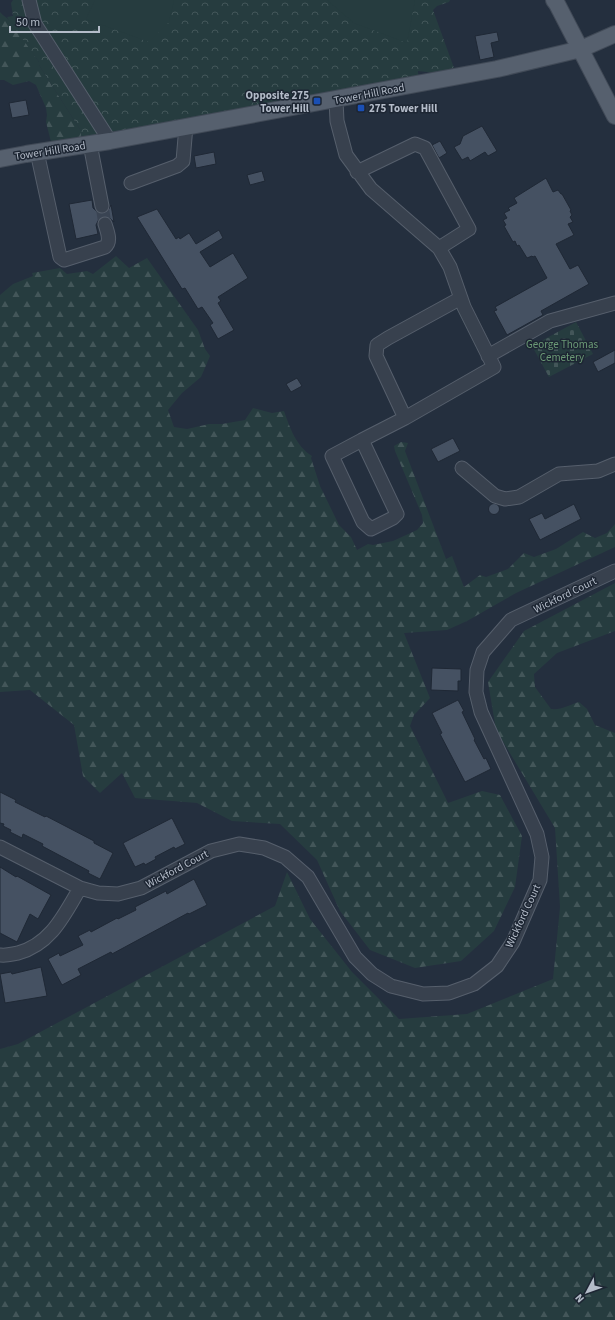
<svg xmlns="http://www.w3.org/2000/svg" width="615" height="1320" viewBox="0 0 615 1320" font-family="'Source Sans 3',sans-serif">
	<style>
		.forest { fill: url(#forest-firs) }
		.cemetery { fill: url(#cemetery-stones) }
		.park { fill: url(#park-crowns) }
		.garden { fill: #263c3f }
		.building { fill: #455162; stroke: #1f2835 }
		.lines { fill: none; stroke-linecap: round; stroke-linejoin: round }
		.minor-tunnel { stroke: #3a4453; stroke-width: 13; stroke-dasharray: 13 6; stroke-linecap: butt }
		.minor-casing { stroke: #565f6c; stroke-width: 15 }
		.major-casing { stroke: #414a57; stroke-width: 18 }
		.minor { stroke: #38414e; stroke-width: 13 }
		.major { stroke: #56606e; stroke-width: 16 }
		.transit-dot { fill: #1a4fb4; stroke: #1d2633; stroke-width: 1.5 }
		.labels { text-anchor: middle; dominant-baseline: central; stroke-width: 3; stroke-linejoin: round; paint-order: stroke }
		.street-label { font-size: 11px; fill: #b4bcc9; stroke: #1d2633 }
		.poi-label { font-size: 11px; font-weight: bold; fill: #b4bcc9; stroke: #1d2633; text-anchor: end }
		.park-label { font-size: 11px; fill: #6b9a76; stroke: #1d2633 }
	</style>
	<defs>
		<pattern id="forest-firs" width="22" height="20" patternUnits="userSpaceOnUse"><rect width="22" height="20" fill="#263c3f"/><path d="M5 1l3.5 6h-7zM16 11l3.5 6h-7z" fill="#435659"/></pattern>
		<pattern id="cemetery-stones" width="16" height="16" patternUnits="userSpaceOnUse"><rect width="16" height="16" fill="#263c3f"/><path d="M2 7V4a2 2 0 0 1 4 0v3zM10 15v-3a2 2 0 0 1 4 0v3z" fill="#435659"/></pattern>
		<pattern id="park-crowns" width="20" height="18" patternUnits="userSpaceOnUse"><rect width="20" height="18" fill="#263c3f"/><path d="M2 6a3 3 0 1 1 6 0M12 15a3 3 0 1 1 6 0" fill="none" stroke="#435659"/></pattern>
	</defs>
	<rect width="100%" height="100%" fill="#242f3e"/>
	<path class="forest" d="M0,12c3,4 8,6 11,10 10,13 19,27 28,40v3l42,66 1,13 -29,6 -7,-28 1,-7 -1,-7 -10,-23 -7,-4 -16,4 -9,-5h-4z
		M116,256l13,12 18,-10 51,72 7,19 5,7 -9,21 -19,16 -14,17 6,17 13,2 22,-5h13l23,-4 8,-12 19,5 12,-2c6,17 12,35 28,45l-1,2 9,28 19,39 12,12 6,13 11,-6 5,1 20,-4 24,-11 6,-7 -1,-8 -27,-64 -1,-5 7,-4 7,1 -3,8 41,108 6,-3 12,31 16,-12 6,2 22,-8 16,-16 10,4 22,-8 27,-17 12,6 12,-5 8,-9v23l-99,46 -49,28 -20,9 -43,3 26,65 -16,17 -4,11 38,77 34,-12 18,4 22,41 -7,51 -21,44 -33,30 -46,7 -45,-18 -30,-39 -23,-51 -37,-36 -48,-3 -35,-18 -62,-5 -13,-25 -22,20 -17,-17 -9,-51 -44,-35 -30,2v-397l13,-11 20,-8 -1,-3 28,-5 7,6 20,-3 6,3z
		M615,583v48l-58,22 -23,21 1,13 16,22c11,1 18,-4 28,-7l8,7 8,16 20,8v587h-615v-271l18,-5 257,-138 12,-34 23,47 42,53 47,47 68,-5 86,-35 7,-72 -5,-79 -59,-98 -8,-48 36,-51z"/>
	<path class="cemetery" d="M576,322l17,32 -44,23 -17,-31z"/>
	<path class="park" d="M13,0h437l-1,2 -12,4 -4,4 21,58 -19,5 -17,-2 1,13 -337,60 -1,-13 -42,-66v-3l-32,-45 6,-1 -2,-13z"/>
	<path class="garden" d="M95,0h79l-5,22 -20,20 -63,-23z
		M327,0h88l-8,43 -53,-20z"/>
	<path class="building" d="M497,32l2,9 -8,2 3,14 -14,3 -5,-24z
		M26,100l3,15 -17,3 -3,-15z
		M482,126l15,25 -9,5 -3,-4 -15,9 -2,-4 -6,3 -8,-13 6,-3 3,-8z
		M440,141l7,12 -8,5 -7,-13z
		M214,152l2,12 -20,4 -2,-12z
		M262,171l3,10 -15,4 -3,-10z
		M546,178l7,14 5,-2 3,4h1l9,16 -1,1 2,4 -2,2 3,5 -5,2 6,11 -18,9 14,25 8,-4 11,19 -48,27 2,4 -36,20 -13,-24 3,-1 -2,-3 52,-29 -12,-22 -2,1 -1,-1 -5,2 -8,-13 -2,1 -2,-5 -2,1 -9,-16 2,-1 -3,-5 4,-2 -3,-5 6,-3 -2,-2 9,-5 -3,-5z
		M92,200l1,8 7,6 7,-2 4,-7 3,17 -7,-6 -5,1 -3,2 -3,6 2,9 -22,5 -7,-35z
		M157,209l19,30 3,-2 1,2 9,-6 7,11 23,-14 4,8 -23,14 10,15 23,-14 15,25 -30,19 3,4 -3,2 16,27 -16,9 -8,-14 3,-2 -11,-16 -4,2 -13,-21 -3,1 -45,-72z
		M615,350v13l-17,9 -5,-10z
		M297,378l5,8 -11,6 -5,-8z
		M453,438l7,13 -22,11 -7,-13z
		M488.5 509a5.5 5.5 0 1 1 11 0a5.5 5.5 0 1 1-11 0Z
		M574,504l7,15 -41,21 -11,-21 13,-6 3,6z
		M432,668l29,1v12h-3v10l-27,-1z
		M458,700l6,11 -2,1 13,27 -1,1 10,19 2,-1 5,11 -26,13 -25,-48 2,-1 -10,-20z
		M0,792l16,8 -1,2 30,15 1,-1 48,25v2l19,10 -13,26 -12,-6 1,-2 -47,-25 1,-2 -20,-10 -1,4 -12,-6 1,-2 -8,-4 1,-2 -4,-1z
		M172,818l13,26 -10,5 -1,-2 -19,10 1,2 -11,6 -1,-2 -9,4 -12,-24z
		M0,867l16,10 1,-1 34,19 -13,24 -8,-5 -13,28 -17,-9z
		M194,879l13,26 -18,9 -1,-1 -76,41 -1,-2 -33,17 3,6 -19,10 -14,-26 11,-6 1,3 23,-11 -5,-9 12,-6 1,2 26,-14 1,1 18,-9 -1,-3 31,-16 1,3z
		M41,967l6,29 -42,7 -5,-29 11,-2 1,2z"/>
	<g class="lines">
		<path class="minor-tunnel" d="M102,206l3,18"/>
		<defs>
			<path id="minor" d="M29,0l6,24 75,117
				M336,100l1,21 9,34 25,34 68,59 11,19 14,40 30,60 -89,51 -43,22 35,74 -4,4 -22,11 -8,-7 -31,-66 30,-16
				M90,144l12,62
				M37,152l23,105 4,3 41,-13c7,-6 2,-16 0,-23
				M357,172l58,-28 10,4 44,81 -30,19
				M131,183l46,-17 6,-5 3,-35
				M488,356l62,-35 65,-18
				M405,418l-29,-62 1,-11 11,-7 73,-40
				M462,468l33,28 10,3 14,-2 40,-23 39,-3 17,-7
				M0,847l80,41 18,5 20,1 23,-6 70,-37 28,-7 25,4 21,9 23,20 47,80 17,17 19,12 32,8 26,-1 25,-9 23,-18 16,-24 27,-62 2,-23 -5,-23 -56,-122 -5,-20 1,-22 6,-18 28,-32 104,-49
				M0,955c7,1 12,-1 18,-2 33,-9 46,-38 62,-65"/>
			<path id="major" d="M554,0l3,4 58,112
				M0,159l26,-5 84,-13 387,-72 84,-20 34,-15"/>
		</defs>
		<use href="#minor" class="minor-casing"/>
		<use href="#major" class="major-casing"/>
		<use href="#minor" class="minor"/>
		<use href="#major" class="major"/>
	</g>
	<g class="transit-dot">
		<rect x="313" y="97" width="8" height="8" rx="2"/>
		<rect x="357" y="104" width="8" height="8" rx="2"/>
	</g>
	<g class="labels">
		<g class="street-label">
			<text transform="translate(369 94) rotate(-11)">Tower Hill Road</text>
			<text transform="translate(50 151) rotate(-9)">Tower Hill Road</text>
			<text transform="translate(565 595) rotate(-26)">Wickford Court</text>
			<text transform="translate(177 869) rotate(-28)">Wickford Court</text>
			<text transform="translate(523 916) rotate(-65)">Wickford Court</text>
		</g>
		<g class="poi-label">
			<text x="309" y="95">Opposite 275<tspan x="309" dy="13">Tower Hill</tspan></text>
			<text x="369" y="108" text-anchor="start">275 Tower Hill</text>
		</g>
		<g class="park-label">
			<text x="562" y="344">George Thomas<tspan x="562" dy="13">Cemetery</tspan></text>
		</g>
	</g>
	<g transform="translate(587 1292) rotate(229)" stroke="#1d2633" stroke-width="3" paint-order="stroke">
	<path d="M0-3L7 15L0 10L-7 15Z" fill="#b4bcc9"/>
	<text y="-6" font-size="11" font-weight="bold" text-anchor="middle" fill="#b4bcc9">N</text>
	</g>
	<path d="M10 26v6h89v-6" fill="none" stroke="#b4bcc9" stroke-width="2"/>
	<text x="16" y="26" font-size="12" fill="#b4bcc9" stroke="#1d2633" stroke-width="3" paint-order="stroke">50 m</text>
</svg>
